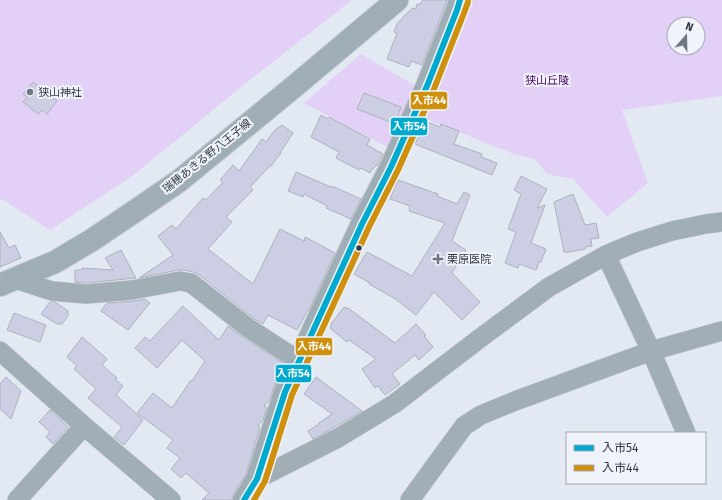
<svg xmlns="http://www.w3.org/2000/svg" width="722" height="500" viewBox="0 0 722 500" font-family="'Fira Sans','Noto Sans JP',sans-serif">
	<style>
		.green { fill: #e3d0f7; fill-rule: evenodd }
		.building { fill: #cccfe3; stroke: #aeb1bc }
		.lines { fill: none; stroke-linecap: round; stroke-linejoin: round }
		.street-casing { stroke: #c0c6ce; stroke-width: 20 }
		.secondary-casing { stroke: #c0c6ce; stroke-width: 24 }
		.street { stroke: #a1aeb6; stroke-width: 19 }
		.secondary { stroke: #9eadb6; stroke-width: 22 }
		.bus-1-casing { stroke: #f0f4fa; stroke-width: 9 }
		.bus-2-casing { stroke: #f0f4fa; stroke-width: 9 }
		.bus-1 { stroke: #00a9ce; stroke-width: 6 }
		.bus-2 { stroke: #cf900e; stroke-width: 6 }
		.poi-dot { fill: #6f7782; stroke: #f0f4fa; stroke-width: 1.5 }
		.bus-dot { fill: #313945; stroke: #f0f4fa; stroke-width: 1.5 }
		.labels { text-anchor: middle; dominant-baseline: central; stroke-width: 4; stroke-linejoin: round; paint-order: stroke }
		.park-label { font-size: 11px; fill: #4b0366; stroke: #f0f4fa }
		.poi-label { font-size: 11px; fill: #313945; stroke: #f0f4fa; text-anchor: start }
		.street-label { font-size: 11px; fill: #313945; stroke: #f0f4fa }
		.line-badge { stroke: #f0f4fa; stroke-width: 1.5 }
		.badge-label { font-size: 11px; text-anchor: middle; font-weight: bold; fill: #fff }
	</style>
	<rect width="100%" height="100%" fill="#e2e9f2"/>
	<path class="green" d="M0,0h352l-101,79 -120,98 -81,53 -45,-29 -5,-2z
		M470,0h252v96l-100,14 26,73 -41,34 -34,-38 -26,-5 -12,-15 -21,-5 -91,-36zM674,24h24v24h-24z
		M361,54l58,34 -30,60 -85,-45z"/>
	<path class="building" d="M423,0h24l-25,65 -11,-4 -2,6 -22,-8 10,-26 -3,-1 3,-8 8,-9 8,-7 3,1 1,-5 2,1 1,-2z
		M33,82l24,19 -10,13 -5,-4 -4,4 -15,-12 4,-5 -4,-3z
		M364,93l37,14 -6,17 -38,-15z
		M321,115l7,4 1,-2 41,22 -3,6 16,9 -6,12 -1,-1 -3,4h-1l-2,4 -9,-5 -2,2 -23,-12 3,-6 -28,-15z
		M425,121l15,6 1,-3 18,7 -5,13 28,10 -1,3 16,6 -5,12 -77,-31z
		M282,125l11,8 -13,20h1l-10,13h-1l-20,21 3,3 -27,27 6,5 -24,27 45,35 27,-55 24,12 1,-4 30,16 -26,57h-1l-11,20 -29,-15 -5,9 -10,-6 -55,-44 -5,-2 -9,-2h-6l-39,8 34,-23 -15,-19 14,-11 4,4 27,-31 3,2 17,-18 -3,-2 13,-15 6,6 23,-32 4,3 9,-12z
		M296,172l35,15 1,-1 29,13 -10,20 -25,-11 1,-2 -23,-12 -1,3 -15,-6z
		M521,176l26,13 -10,19 8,-3 -14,38 15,6 -5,13h-2l-3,8 -17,-6 -1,4 -13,-5 11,-31 -8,-3 13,-35 -7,-4z
		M398,180l40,14 -1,2 20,8 7,-12 6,3 -18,46 14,9 -14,23 28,29 -18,18 -28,-28 -18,23 -22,-17 -25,-14 1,-1 -16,-9 13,-22 45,24 33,-53 -36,-12 1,-5 -20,-7z
		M573,194l12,31 11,-2 3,15 -8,1 1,7 -7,1v2l-16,3h-5l-10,-50z
		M0,232l9,16 6,-3 6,13 -21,9z
		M121,250l15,28 -50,5 -11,-1v-12h7v-2l31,2 -8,-12z
		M145,299l5,4 -22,27 -27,-19 6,-8 26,-2z
		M50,302h5l13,9v5l-6,8h-5l-16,-10z
		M183,306l36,34 9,-14 13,10 43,28 -10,23 -4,12 -6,7 3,2 -4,12 -5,6 2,1 -14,47 -12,19 -2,7h-30l7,-7 -23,-20 -5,5 -10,-9 9,-11 -13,-10 6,-8 -36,-27 16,-20 19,15 19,-28 1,1 13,-20 -23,-21 -25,28 -22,-20 10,-11 5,4z
		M344,307l4,2v-1l47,35 21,-19 10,11 -2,1 9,11 -14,13 -4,-5 -23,19 8,10 -15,11 -7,-9 -3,2 -13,-19 14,-10 -27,-19 -2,2 -16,-13v-5z
		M14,313l32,12 -6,17 -33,-12z
		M82,337l25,22 -5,6 15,13 -2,1 8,7 -7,9 27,25 -19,25 -10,-8 8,-10 -34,-29 8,-9 -22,-20 3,-3 -10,-9z
		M6,377l15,14 -10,28 -11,-10v-25z
		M316,377l46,34 -29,17 -20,11 -5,-8 11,-7v-1l13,-9 -28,-20z
		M50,410l18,17 -15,17 -7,-7 4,-5 -11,-10z"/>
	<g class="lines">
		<defs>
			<path id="street" d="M606,255l45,96 35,82
				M15,279l37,12 34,3 46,-4 48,-9 11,2 56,44 52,34
				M0,351l84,75 87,74
				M257,479l81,-41 56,-34 85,-65 70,-52 57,-32 31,-13 35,-11 34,-7 16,-2
				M17,500l67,-74
				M410,500l54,-74 17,-11 34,-14 136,-50 71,-20"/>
			<path id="secondary" d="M0,285l55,-23 37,-22 43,-29 44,-30 111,-91 107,-90
				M244,500l5,-7 8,-14 28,-87 14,-31 63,-137 29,-57 36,-81 30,-76 3,-10"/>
		</defs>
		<use href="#street" class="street-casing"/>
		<use href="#secondary" class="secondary-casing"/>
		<use href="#street" class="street"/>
		<use href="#secondary" class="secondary"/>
		<defs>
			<path id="bus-1" d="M244,500l13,-21 28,-87 77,-168 29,-57 36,-81 30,-76 3,-10"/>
			<path id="bus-2" d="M254,500l11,-19 27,-86 77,-168 29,-57 36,-81 30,-76 4,-11"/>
		</defs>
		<use href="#bus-1" class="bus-1-casing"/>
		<use href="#bus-2" class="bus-2-casing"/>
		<use href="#bus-1" class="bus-1"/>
		<use href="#bus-2" class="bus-2"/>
	</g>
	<g class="poi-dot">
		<circle cx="30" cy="92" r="4"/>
		<path d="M436 253h4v4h4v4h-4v4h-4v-4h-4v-4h4z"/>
	</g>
	<circle class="bus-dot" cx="359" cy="248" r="3.5"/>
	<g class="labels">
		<g class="park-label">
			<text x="547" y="80">狭山丘陵</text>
		</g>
		<g class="poi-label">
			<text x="38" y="92">狭山神社</text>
			<text x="447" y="259">栗原医院</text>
		</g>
		<g class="street-label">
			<text transform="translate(207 156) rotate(-39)">瑞穂あきる野八王子線</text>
		</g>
	</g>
	<g class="line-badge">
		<rect x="410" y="91" width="38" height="19" rx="4" fill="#cf900e"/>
		<rect x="390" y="117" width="38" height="19" rx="4" fill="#00a9ce"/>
		<rect x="295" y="337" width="38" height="19" rx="4" fill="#cf900e"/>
		<rect x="275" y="364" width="37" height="19" rx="4" fill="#00a9ce"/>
	</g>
	<g class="badge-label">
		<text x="429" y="104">入市44</text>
		<text x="409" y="130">入市54</text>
		<text x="314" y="350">入市44</text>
		<text x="293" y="377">入市54</text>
	</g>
	<rect x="566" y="432" width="140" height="52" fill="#f0f4fa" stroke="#a4a9b2"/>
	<rect x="574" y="445" width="20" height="6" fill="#00a9ce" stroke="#a4a9b2"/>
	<text x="602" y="452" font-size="12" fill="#313945">入市54</text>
	<rect x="574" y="465" width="20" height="6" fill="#cf900e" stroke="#a4a9b2"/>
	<text x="602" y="472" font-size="12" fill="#313945">入市44</text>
	<g transform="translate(686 36) rotate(20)"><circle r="19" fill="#f0f4fa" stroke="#a4a9b2"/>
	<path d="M0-3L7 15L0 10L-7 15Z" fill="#6f7782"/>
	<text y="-6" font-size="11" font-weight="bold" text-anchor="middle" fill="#313945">N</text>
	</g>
</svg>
